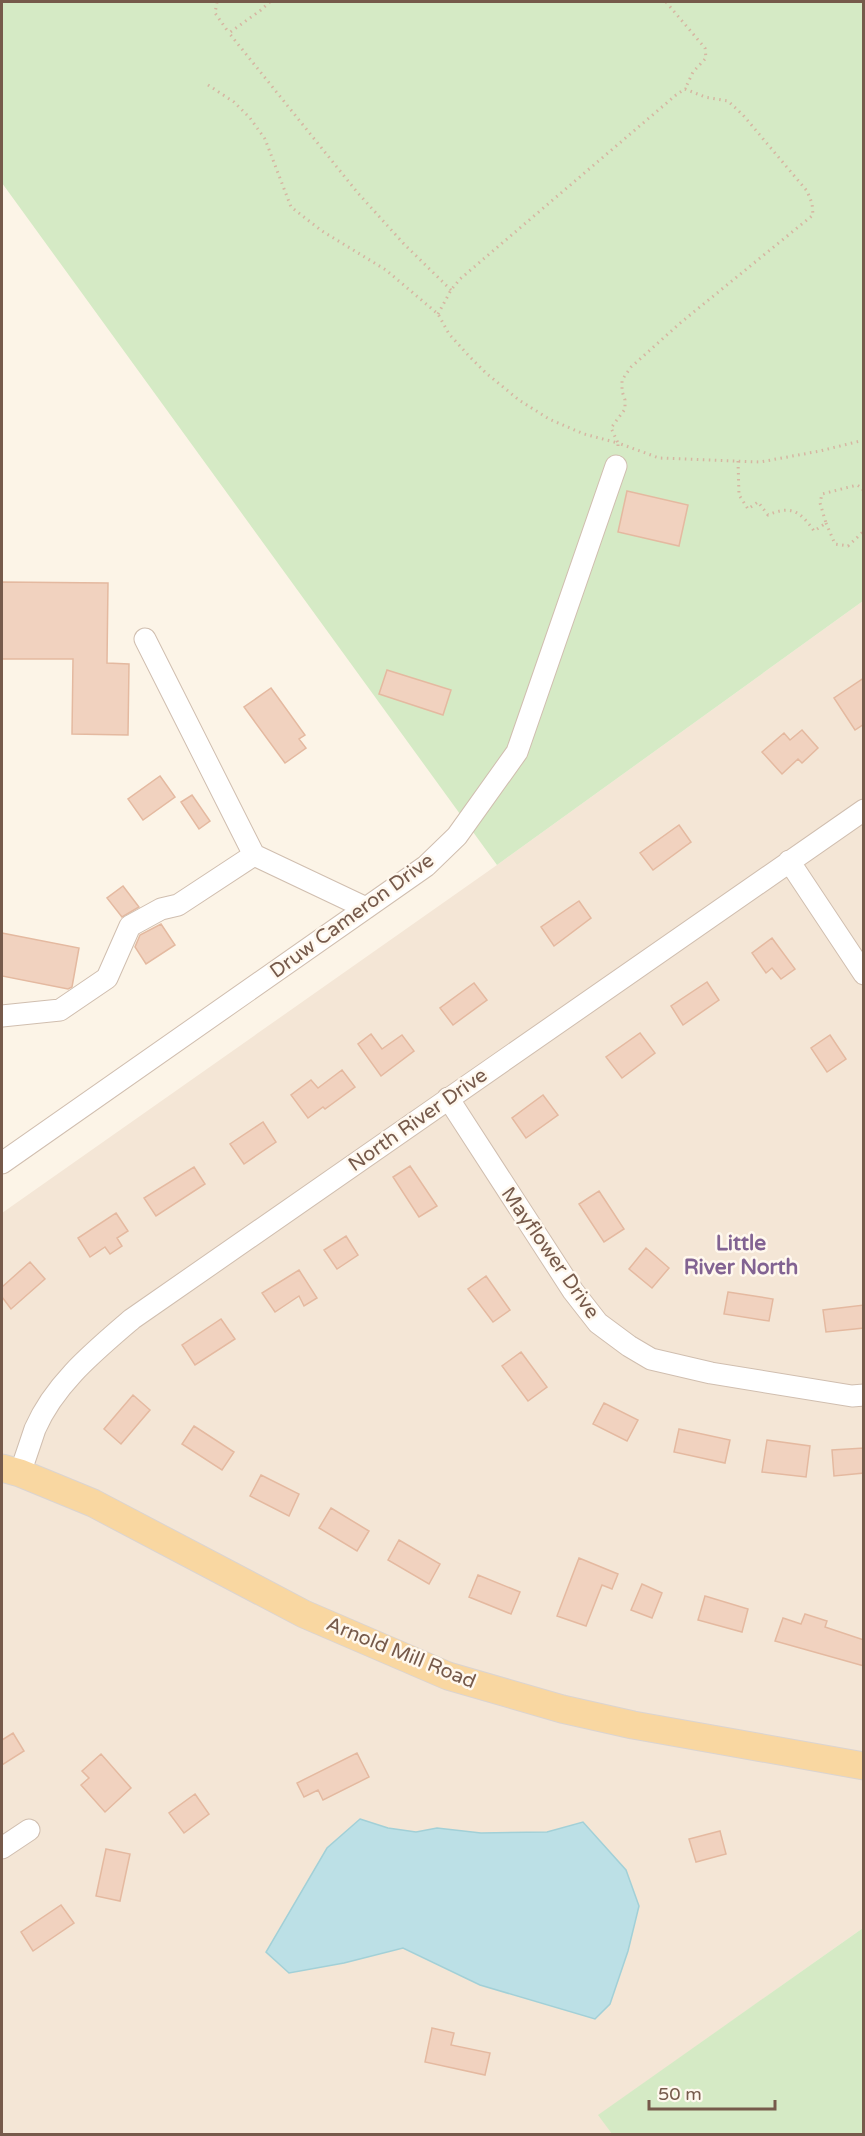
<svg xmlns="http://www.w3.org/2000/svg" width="865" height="2136" viewBox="0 0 865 2136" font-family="'Varela Round',sans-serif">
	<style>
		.residential { fill: #f4e6d6 }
		.green { fill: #d5eac5 }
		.water { fill: #bce0e6; stroke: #a2d0d7; stroke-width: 1.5 }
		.building { fill: #f1d2bf; stroke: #e4b9a0; stroke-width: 1.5 }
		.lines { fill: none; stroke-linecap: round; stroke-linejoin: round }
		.minor-casing { stroke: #d0beaf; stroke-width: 23 }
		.major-casing { stroke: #dbd4d0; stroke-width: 29 }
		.path { stroke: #d6b6a2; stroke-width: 3; stroke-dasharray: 1.5 4.5; stroke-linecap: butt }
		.minor { stroke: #fff; stroke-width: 21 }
		.major { stroke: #f9d7a1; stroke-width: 27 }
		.labels { text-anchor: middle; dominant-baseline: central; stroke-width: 5; stroke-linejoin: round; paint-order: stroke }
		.street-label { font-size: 20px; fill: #765a4b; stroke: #fff8ee }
		.neighbourhood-label { font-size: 21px; font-weight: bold; fill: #826392; stroke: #fff8ee }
	</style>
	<rect width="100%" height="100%" fill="#fcf4e7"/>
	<path class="residential" d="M863,601v1327l-264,187 13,19h-610v-921l495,-348z"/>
	<path class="green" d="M2,2h861v599l-366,264 -495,-682z
		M863,1928v206h-251l-14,-19z"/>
	<path class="water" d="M360,1819l28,9 28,4 21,-4 44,5 66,-1 36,-10 43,48 13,36 -11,45 -18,53 -15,15 -115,-34 -77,-37 -59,15 -55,10 -23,-21 61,-104z"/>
	<path class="building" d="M627,491l61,14 -9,41 -61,-14z
		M2,582l106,1 -1,80 22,1 -1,71 -56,-1 1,-75h-71z
		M387,670l64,20 -8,25 -64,-21z
		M864,678v46l-9,6 -21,-32z
		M271,688l34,47 -6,4 7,9 -21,15 -41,-56z
		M802,730l16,18 -16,15 -4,-4 -16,15 -20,-22 22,-19 6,7z
		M160,776l15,21 -32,23 -15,-21z
		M192,795l18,26 -11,8 -18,-27z
		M679,825l12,17 -38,28 -13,-17z
		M123,886l16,21 -17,10 -15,-19z
		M579,901l12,17 -37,28 -13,-19z
		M161,924l14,21 -29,19 -11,-17 5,-12z
		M2,933l77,15 -7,39 -4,2 -66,-13z
		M772,938l23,31 -14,10 -9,-11 -6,5 -14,-20z
		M707,982l12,18 -36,25 -12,-19z
		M474,983l13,17 -34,25 -13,-17z
		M640,1033l15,20 -33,25 -16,-21z
		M371,1034l11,15 20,-14 12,16 -33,25 -23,-32z
		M830,1035l16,24 -19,13 -16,-24z
		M342,1070l13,17 -30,22 -2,-2 -15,11 -17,-23 20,-15 7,8z
		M543,1095l15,20 -32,23 -14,-20z
		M263,1122l13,20 -32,22 -14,-20z
		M410,1166l27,40 -18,11 -26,-40z
		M194,1167l11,17 -49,32 -12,-18z
		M599,1191l25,38 -20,13 -25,-38z
		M116,1213l12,18 -11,7 5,8 -12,8 -5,-7 -15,10 -12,-19z
		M346,1236l12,19 -21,14 -13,-19z
		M646,1248l23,20 -17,20 -23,-19z
		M30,1262l15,17 -34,30 -9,-12v-10z
		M299,1270l18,28 -13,8 -5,-10 -24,16 -13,-19z
		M486,1276l24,34 -17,12 -25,-33z
		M728,1292l45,7 -4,22 -45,-7z
		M864,1305v23l-38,4 -3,-22z
		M221,1319l14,20 -40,26 -13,-20z
		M521,1352l26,35 -19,14 -26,-35z
		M133,1395l17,15 -29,34 -17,-15z
		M604,1403l34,17 -11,21 -34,-17z
		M194,1426l40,26 -12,18 -40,-26z
		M679,1429l51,11 -5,23 -51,-11z
		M767,1440l43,6 -4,31 -44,-5z
		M864,1448v25l-30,3 -2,-26z
		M261,1475l38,19 -10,22 -39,-20z
		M331,1508l38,23 -12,20 -38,-23z
		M399,1540l41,24 -11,20 -41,-24z
		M579,1558l39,16 -6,15 -10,-4 -16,41 -29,-10z
		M478,1575l42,17 -9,22 -42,-17z
		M642,1584l20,9 -10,25 -21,-8z
		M705,1596l43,13 -6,23 -44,-12z
		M805,1614l22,7 -2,6 39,13v26l-89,-25 8,-23 18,6z
		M13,1733l11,18 -22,14v-25z
		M357,1753l12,24 -46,23 -5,-10 -14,7 -7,-14z
		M101,1754l30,34 -26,24 -24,-27 8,-7 -7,-7z
		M195,1794l14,20 -25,19 -15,-20z
		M720,1831l6,23 -30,8 -7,-23z
		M106,1849l24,5 -10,47 -24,-5z
		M61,1905l13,18 -41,28 -12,-19z
		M432,2028l22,5 -3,12 39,8 -5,22 -60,-13z"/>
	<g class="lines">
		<defs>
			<path id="minor" d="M145,639l109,216
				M789,861l75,113
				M2,1016l58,-6 47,-32 23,-52 31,-17 17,-4 76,-50 112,53
				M448,1098l125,193 25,32 31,23 22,13 60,14 141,23 12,-1
				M2,1163l424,-297 31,-30 60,-84 99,-286
				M20,1473c5,-14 10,-29 15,-44 20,-46 60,-78 97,-110l732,-509
				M2,1848l27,-18"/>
			<path id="major" d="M2,1468l18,5 73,30 211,111 144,62 114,33 71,16 231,41"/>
		</defs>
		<use href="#minor" class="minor-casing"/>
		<use href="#major" class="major-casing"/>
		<path class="path" d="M217,2l-2,11 14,20
			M270,2l-9,8 -32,23 128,159 47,52 47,46
			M666,2l39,46 1,10 -13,14 -8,17
			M208,85l26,17 16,16 15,21 26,68 31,24 64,39 52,44 11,20 20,22 17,17 33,27 30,19 35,15 34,9v7
			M438,314l13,-24 9,-11 216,-184 9,-6 20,8 23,4 15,14 64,76 5,12 1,12 -134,109 -48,43 -9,13v11l3,9v9l-14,19 7,15 41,15 101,4 60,-11 44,-11
			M738,461l1,34 9,14 10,-7 10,13c23,-10 32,-4 46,16l12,-8 -6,-20 2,-9 35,-9 5,3 2,4
			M826,523l9,21 13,2 16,-15"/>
		<use href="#minor" class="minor"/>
		<use href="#major" class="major"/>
	</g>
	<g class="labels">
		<g class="street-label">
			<text transform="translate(352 916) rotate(-36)">Druw Cameron Drive</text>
			<text transform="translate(418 1120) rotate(-35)">North River Drive</text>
			<text transform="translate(550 1253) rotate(55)">Mayflower Drive</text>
			<text transform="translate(401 1653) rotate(22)">Arnold Mill Road</text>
		</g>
		<g class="neighbourhood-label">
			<text x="741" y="1243">Little<tspan x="741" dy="24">River North</tspan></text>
		</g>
	</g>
	<rect width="865" height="2136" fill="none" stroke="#765a4b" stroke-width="6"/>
	<path d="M649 2100v9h126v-9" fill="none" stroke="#765a4b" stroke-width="3"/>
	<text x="658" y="2100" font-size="18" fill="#765a4b" stroke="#fff8ee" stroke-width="4.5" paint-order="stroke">50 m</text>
</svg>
